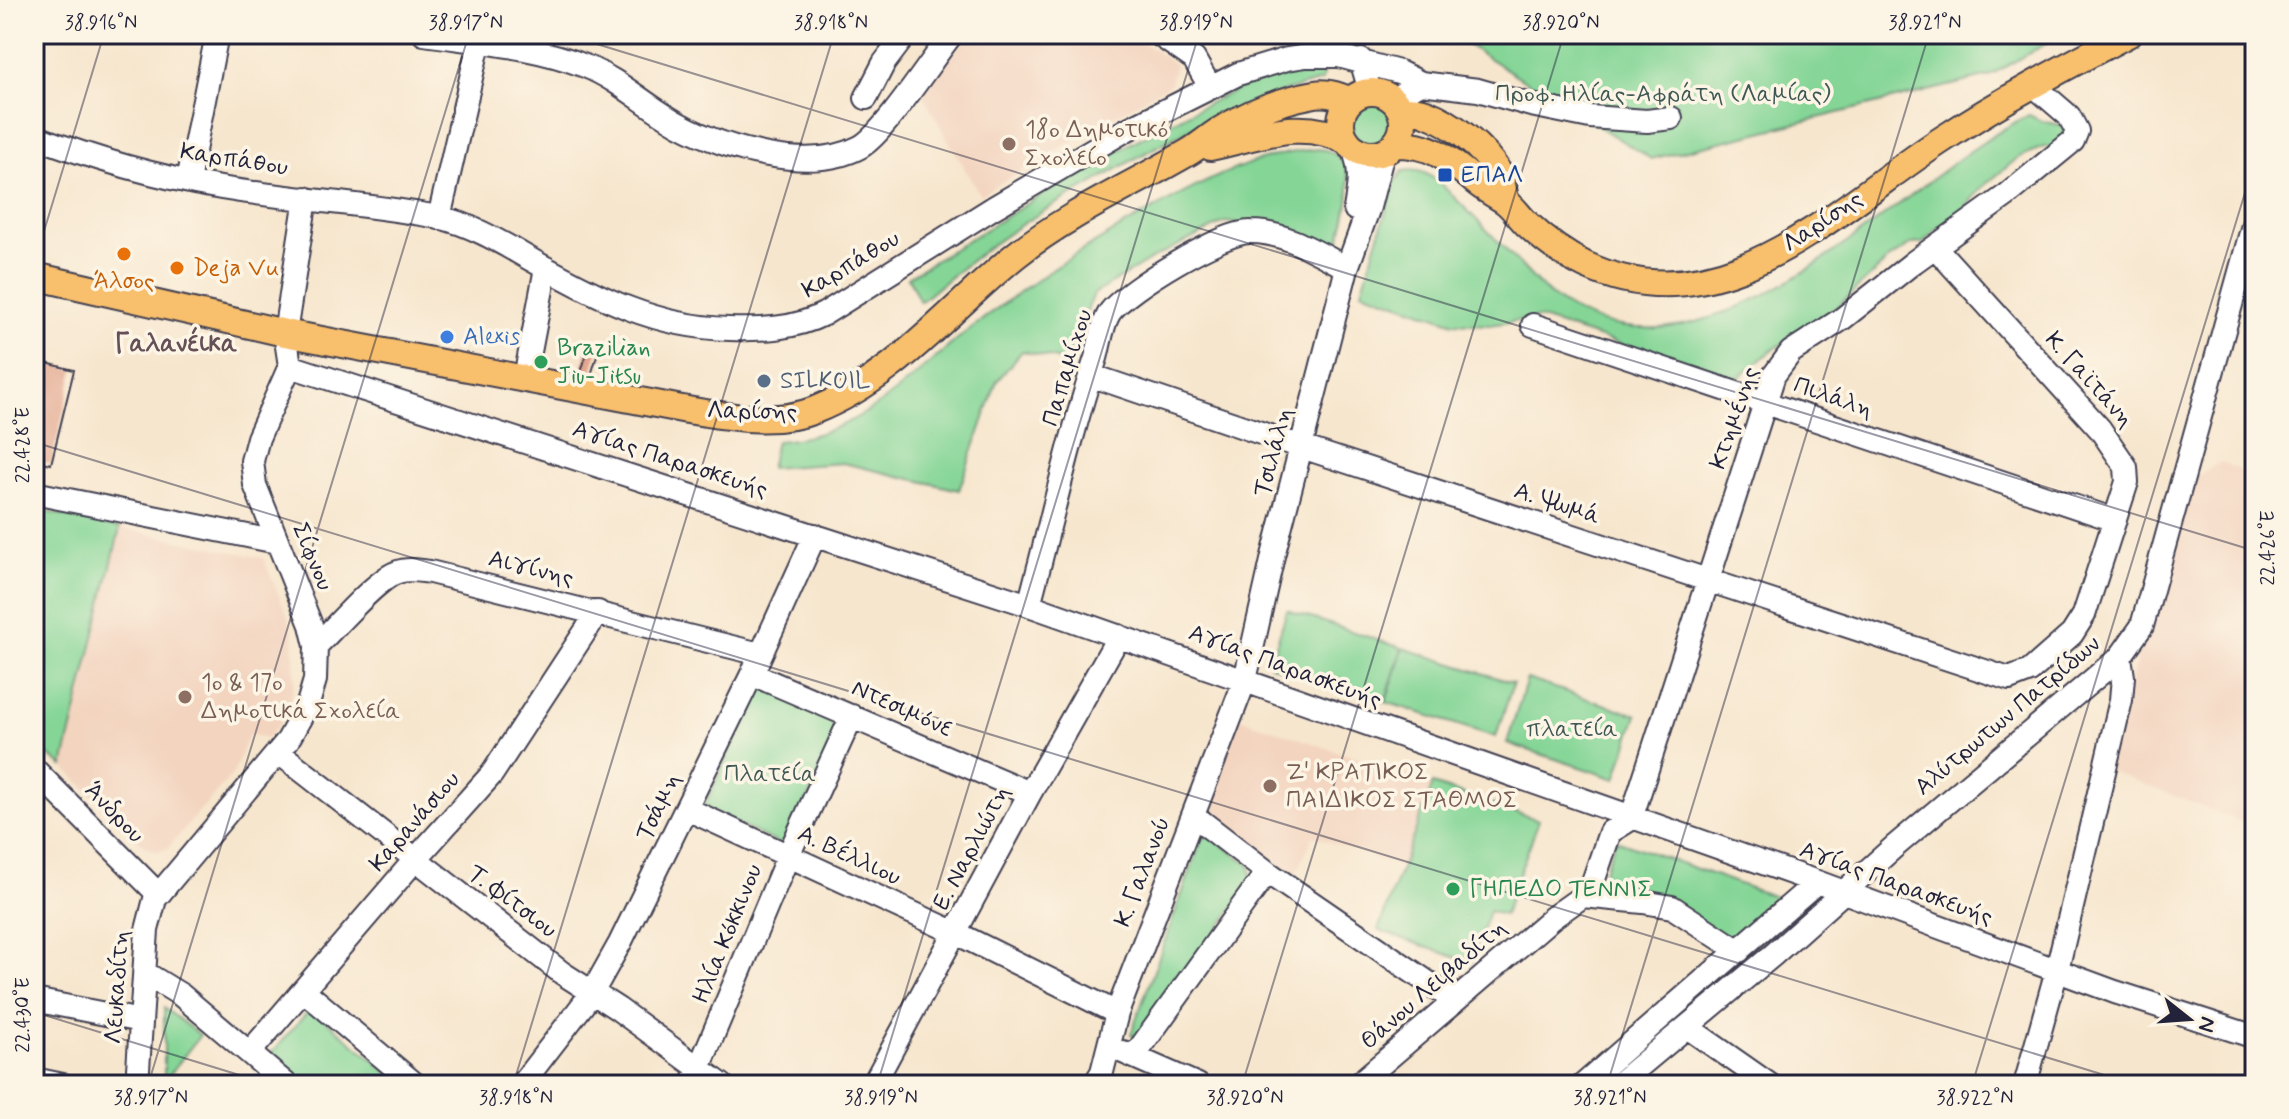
<svg xmlns="http://www.w3.org/2000/svg" width="2289" height="1119" viewBox="0 0 2289 1119" font-family="Mynerve,sans-serif">
	<style>
		.built { fill: #f3d4bf }
		.green { fill: #84d596; stroke: #537c68; stroke-width: 2 }
		.building { fill: #e2a58d }
		.lines { fill: none; stroke-linecap: round; stroke-linejoin: round }
		.minor-casing { stroke: #423f51; stroke-width: 26 }
		.major-casing { stroke: #423f51; stroke-width: 30 }
		.minor { stroke: #fff; stroke-width: 22 }
		.major { stroke: #f8bf6c; stroke-width: 26 }
		.ticks { fill: none; stroke: #22223b; stroke-width: 2; stroke-opacity: 0.45 }
		.education-dot { fill: #8d6e63; stroke: #fcf5e5; stroke-width: 3 }
		.transit-dot { fill: #1a4fb4; stroke: #fcf5e5; stroke-width: 3 }
		.food-dot { fill: #e8710a; stroke: #fcf5e5; stroke-width: 3 }
		.shop-dot { fill: #3f7fe0; stroke: #fcf5e5; stroke-width: 3 }
		.leisure-dot { fill: #2e9e5b; stroke: #fcf5e5; stroke-width: 3 }
		.service-dot { fill: #5c6f8a; stroke: #fcf5e5; stroke-width: 3 }
		.labels { text-anchor: middle; dominant-baseline: central; stroke-width: 7; stroke-linejoin: round; paint-order: stroke }
		.park-label { font-size: 24px; fill: #3f5856; stroke: #fcf5e5 }
		.education-label { font-size: 24px; fill: #785e54; stroke: #fcf5e5; text-anchor: start }
		.street-label { font-size: 24px; fill: #22223b; stroke: #fcf5e5 }
		.transit-label { font-size: 24px; fill: #164399; stroke: #fcf5e5; text-anchor: start }
		.food-label { font-size: 24px; fill: #c56008; stroke: #fcf5e5; text-anchor: start }
		.shop-label { font-size: 24px; fill: #366cbe; stroke: #fcf5e5; text-anchor: start }
		.leisure-label { font-size: 24px; fill: #27864d; stroke: #fcf5e5; text-anchor: start }
		.service-label { font-size: 24px; fill: #4e5e75; stroke: #fcf5e5; text-anchor: start }
		.neighbourhood-label { font-size: 26px; font-weight: bold; fill: #655058; stroke: #fcf5e5 }
		.neatline { fill: none; stroke: #22223b; stroke-width: 3 }
		.ticks-label { font-size: 20px; text-anchor: middle; fill: #22223b }
	</style>
	<rect width="100%" height="100%" fill="#fcf5e5"/>
	<filter id="ink" filterUnits="userSpaceOnUse"><feTurbulence type="fractalNoise" baseFrequency=".0125" numOctaves="2"/><feDisplacementMap in="SourceGraphic" scale="16" xChannelSelector="R" yChannelSelector="G"/><feConvolveMatrix kernelMatrix="1 2 1 2 8 2 1 2 1" color-interpolation-filters="sRGB"/></filter>
	<filter id="wash" filterUnits="userSpaceOnUse"><feTurbulence type="fractalNoise" baseFrequency=".006" numOctaves="4" result="noise"/><feDisplacementMap in="SourceGraphic" scale="32" xChannelSelector="R" yChannelSelector="G"/><feGaussianBlur stdDeviation="1.8" result="paint"/><feColorMatrix in="noise" values="0 0 0 0 0 0 0 0 0 0 0 0 0 0 0 0 0 1.4 0 .05"/><feComposite in="paint" operator="in"/></filter>
	<g filter="url(#wash)">
		<rect width="100%" height="100%" fill="#f7e6ce"/>
		<path class="built" d="M969,34h161l45,30 -5,20 -190,111 -58,-101z
			M2221,462l17,7 17,21v323l-6,12 -142,-55 77,-285z
			M120,528l143,30 25,59 5,17 2,45 -8,36 -20,23 -18,-4 -15,38 -67,77 -10,2 -11,-4 -14,-12 -69,-69z
			M1239,718l194,66 -32,83 -88,-31 -21,48 -98,-66z"/>
		<path class="green" d="M1450,34h613l-74,42 -338,83z
			M1312,71l9,1 2,3 -1,6c-84,20 -159,60 -232,104 -18,10 -36,19 -53,30 -42,25 -80,56 -117,87l-12,-25c89,-54 175,-111 268,-157 44,-23 86,-46 136,-49z
			M1349 122a23 23 0 1 1 46 0a23 23 0 1 1-46 0Z
			M2029,115l12,6 20,4 5,7 -7,14 -15,1 -25,10 -39,32 -25,32 -15,5 -17,17 -11,1 -22,14 -63,58 -56,35 -36,30 -197,-63 -49,7 -35,-2 -92,-32 33,-110 8,-10c16,-3 25,3 37,12 25,25 49,49 73,74 15,15 29,34 48,46 158,100 339,-124 468,-188z
			M1318,149c51,4 26,73 18,103l-56,-23 -55,-7 -70,35 -61,37 -28,67 -44,-10 -25,30 -38,109 -116,-27 -73,5 6,-27c83,-4 130,-60 190,-109 56,-44 115,-83 177,-117 56,-31 110,-61 175,-66z
			M34,509l86,19 -57,238 -29,-22z
			M1287,610l115,38 -17,54 -115,-37z
			M1403,648l110,35 -17,54 -110,-35z
			M1527,679l110,36 -21,64 -109,-36z
			M762,683l82,39 -58,125 -83,-39z
			M1433,784l106,36 -35,95 -15,-4 -18,52 -93,-33z
			M1208,835l42,30 2,17 -113,158 -8,-6 71,-195z
			M1616,840l165,59 -45,43 -138,-55z
			M164,1008l36,27 -36,47z
			M311,1008l92,77h-107l-30,-26z"/>
		<g id="blocks">
			<path class="building" d="M588,349l10,3 -8,27 -10,-3z
				M34,360l40,10 -23,94 -17,-4z"/>
		</g>
	</g>
	<g filter="url(#ink)">
		<use href="#blocks" fill-opacity="0" stroke="#423f51" stroke-width="2"/>
		<g class="lines">
			<defs>
				<path id="minor" d="M424,34c53,8 111,12 161,32 35,14 61,40 94,58 46,25 131,50 181,23 24,-13 72,-88 92,-113
					M1158,34l36,25 16,28
					M1361,60l9,31
					M866,98l18,-35 22,-29
					M1393,99l28,-16
					M34,136c60,23 124,41 187,52 72,12 145,15 217,29 36,8 67,28 99,46 62,35 119,64 192,66 34,1 65,0 95,-15l169,-106 133,-78 112,-56 49,-15 19,-3h33l60,16 22,11 57,7 53,15 59,12 57,4 24,-3
					M1353,148c9,22 6,38 2,61
					M188,181l29,-147
					M439,218l42,-184
					M1533,325l582,195
					M290,366l739,239 788,277 298,110 140,45
					M1090,375l212,72 707,232 21,-8 42,-37 12,-19 43,-133 -1,-15 -26,-38 -165,-182
					M525,378l21,-110
					M34,493l243,49
					M1029,605c22,-82 40,-166 67,-247 4,-14 6,-34 14,-46 17,-23 113,-81 141,-80 34,0 67,21 96,36
					M316,646c18,-17 61,-68 82,-74 10,-4 22,-1 32,0l330,82
					M752,674l278,119
					M278,752l284,221 56,36 104,76
					M34,769l123,124
					M687,809l269,124 161,80
					M1193,815l74,57
					M1583,896l60,6 29,5 67,44
					M145,973l36,22 106,90
					M303,990l113,95
					M34,1000l107,21
					M1687,1027l83,58
					M250,1052l164,-191 78,-87 106,-162
					M1123,1052l75,33
					M1135,1055l132,-183 188,129
					M34,1079l29,6
					M137,1085l10,-155 8,-31 133,-159 20,-36 7,-24 1,-34 -5,-21 -56,-140 -3,-24 6,-23 32,-72 -5,-33 21,-135
					M521,1085l71,-92 28,-50 132,-269 63,-139
					M692,1085l96,-229 64,-140
					M873,1085l157,-292 89,-157
					M1094,1085l8,-13 15,-59 128,-333 28,-124 74,-288 22,-61 14,-54
					M1357,1085l195,-167 31,-22 10,-14 17,-50 21,-13 143,-444 17,-23 51,-33 72,-57 93,-67 66,-54 4,-10 -8,-15 -36,-31
					M1583,1085l234,-203
					M1617,1085l156,-130 121,-108 226,-190 22,-31 113,-408
					M2025,1085l32,-115 64,-270 2,-23 -3,-20"/>
				<path id="major" d="M1341 123a31 31 0 1 1 62 0a31 31 0 1 1-62 0Z
					M1401,110c8,0 18,0 25,3 26,10 57,34 72,59 4,8 5,20 8,30
					M1395,144c37,-1 53,15 80,37 9,8 20,13 30,20 8,6 14,15 21,22 18,17 36,31 59,42 138,65 251,-57 358,-126 59,-39 122,-72 185,-105
					M1210,147c48,-10 90,-30 137,-6
					M34,276l251,57 397,76c41,7 93,17 133,1 81,-32 135,-102 201,-155 53,-42 115,-69 173,-103 10,-6 19,-14 30,-21 29,-18 62,-31 96,-37 11,-2 25,2 35,7"/>
			</defs>
			<use href="#minor" class="minor-casing"/>
			<use href="#major" class="major-casing"/>
			<use href="#minor" class="minor"/>
			<use href="#major" class="major"/>
		</g>
	</g>
	<path class="ticks" d="M564,34l1691,517M34,264l70,-230M34,442l2103,643M34,1012l238,73M148,1085l321,-1051M513,1085l321,-1051M877,1085l322,-1051M1242,1085l322,-1051M1607,1085l322,-1051M1972,1085l283,-925"/>
	<g class="education-dot">
		<circle cx="1009" cy="144" r="8"/>
		<circle cx="185" cy="697" r="8"/>
		<circle cx="1270" cy="786" r="8"/>
	</g>
	<rect class="transit-dot" x="1437" y="167" width="16" height="16" rx="4"/>
	<g class="food-dot">
		<circle cx="124" cy="254" r="8"/>
		<circle cx="177" cy="268" r="8"/>
	</g>
	<circle class="shop-dot" cx="447" cy="337" r="8"/>
	<g class="leisure-dot">
		<circle cx="541" cy="362" r="8"/>
		<circle cx="1453" cy="889" r="8"/>
	</g>
	<circle class="service-dot" cx="764" cy="381" r="8"/>
	<g class="labels">
		<g class="park-label">
			<text x="1663" y="94">Προφ. Ηλίας-Αφράτη (Λαμίας)</text>
			<text x="1572" y="729">πλατεία</text>
			<text x="770" y="774">Πλατεία</text>
		</g>
		<g class="education-label">
			<text x="1025" y="130">18ο Δημοτικό<tspan x="1025" dy="28">Σχολείο</tspan></text>
			<text x="201" y="683">1ο &amp; 17ο<tspan x="201" dy="28">Δημοτικά Σχολεία</tspan></text>
			<text x="1286" y="772">Ζ' ΚΡΑΤΙΚΟΣ<tspan x="1286" dy="28">ΠΑΙΔΙΚΟΣ ΣΤΑΘΜΟΣ</tspan></text>
		</g>
		<g class="street-label">
			<text transform="translate(234 160) rotate(9)">Καρπάθου</text>
			<text transform="translate(1823 222) rotate(-34)">Λαρίσης</text>
			<text transform="translate(851 265) rotate(-31)">Καρπάθου</text>
			<text transform="translate(1068 368) rotate(-73)">Παπαμίχου</text>
			<text transform="translate(2089 380) rotate(48)">Κ. Γαϊτάνη</text>
			<text transform="translate(1833 398) rotate(19)">Πιλάλη</text>
			<text transform="translate(752 412) rotate(1)">Λαρίσης</text>
			<text transform="translate(1735 418) rotate(-71)">Κτημένης</text>
			<text transform="translate(1274 452) rotate(-75)">Τσιλάλη</text>
			<text transform="translate(670 460) rotate(18)">Αγίας Παρασκευής</text>
			<text transform="translate(1557 504) rotate(18)">Α. Ψωμά</text>
			<text transform="translate(312 557) rotate(67)">Σίφνου</text>
			<text transform="translate(531 569) rotate(14)">Αιγίνης</text>
			<text transform="translate(1285 667) rotate(20)">Αγίας Παρασκευής</text>
			<text transform="translate(902 709) rotate(24)">Ντεσιμόνε</text>
			<text transform="translate(2008 716) rotate(-40)">Αλύτρωτων Πατρίδων</text>
			<text transform="translate(659 807) rotate(-64)">Τσάμη</text>
			<text transform="translate(114 813) rotate(46)">Άνδρου</text>
			<text transform="translate(415 822) rotate(-49)">Καρανάσιου</text>
			<text transform="translate(972 848) rotate(-62)">Ε. Ναρλιώτη</text>
			<text transform="translate(849 856) rotate(25)">Α. Βέλλιου</text>
			<text transform="translate(1143 872) rotate(-69)">Κ. Γαλανού</text>
			<text transform="translate(1896 884) rotate(20)">Αγίας Παρασκευής</text>
			<text transform="translate(512 902) rotate(37)">Τ. Φίτσιου</text>
			<text transform="translate(728 934) rotate(-68)">Ηλία Κόκκινου</text>
			<text transform="translate(1434 985) rotate(-41)">Θάνου Λειβαδίτη</text>
			<text transform="translate(118 987) rotate(-86)">Λευκαδίτη</text>
		</g>
		<g class="transit-label">
			<text x="1461" y="175">ΕΠΑΛ</text>
		</g>
		<g class="food-label">
			<text x="193" y="268">Deja Vu</text>
			<text x="124" y="281" text-anchor="middle">Άλσος</text>
		</g>
		<g class="shop-label">
			<text x="463" y="337">Alexis</text>
		</g>
		<g class="leisure-label">
			<text x="557" y="348">Brazilian<tspan x="557" dy="28">Jiu-Jitsu</tspan></text>
			<text x="1469" y="889">ΓΗΠΕΔΟ ΤΕΝΝΙΣ</text>
		</g>
		<g class="service-label">
			<text x="780" y="381">SILKOIL</text>
		</g>
		<g class="neighbourhood-label">
			<text x="176" y="344">Γαλανέικα</text>
		</g>
	</g>
	<rect width="2289" height="1119" fill="none" stroke="#fcf5e5" stroke-width="88"/>
	<g transform="translate(2189 1019) rotate(107)" stroke="#fcf5e5" stroke-width="6" paint-order="stroke">
	<path d="M0-6L14 30L0 20L-14 30Z" fill="#22223b"/>
	<text y="-12" font-size="22" font-weight="bold" text-anchor="middle" fill="#22223b">N</text>
	</g>
	<rect x="44" y="44" width="2201" height="1031" class="neatline"/>
	<g class="ticks-label">
		<text x="101" y="29">38.916°N</text>
		<text x="466" y="29">38.917°N</text>
		<text x="831" y="29">38.918°N</text>
		<text x="1196" y="29">38.919°N</text>
		<text x="1561" y="29">38.920°N</text>
		<text x="1925" y="29">38.921°N</text>
		<text transform="translate(22 445) rotate(-90)" y="7">22.428°E</text>
		<text transform="translate(2267 548) rotate(-90)" y="7">22.426°E</text>
		<text transform="translate(22 1015) rotate(-90)" y="7">22.430°E</text>
		<text x="151" y="1104">38.917°N</text>
		<text x="516" y="1104">38.918°N</text>
		<text x="881" y="1104">38.919°N</text>
		<text x="1245" y="1104">38.920°N</text>
		<text x="1610" y="1104">38.921°N</text>
		<text x="1975" y="1104">38.922°N</text>
	</g>
</svg>
